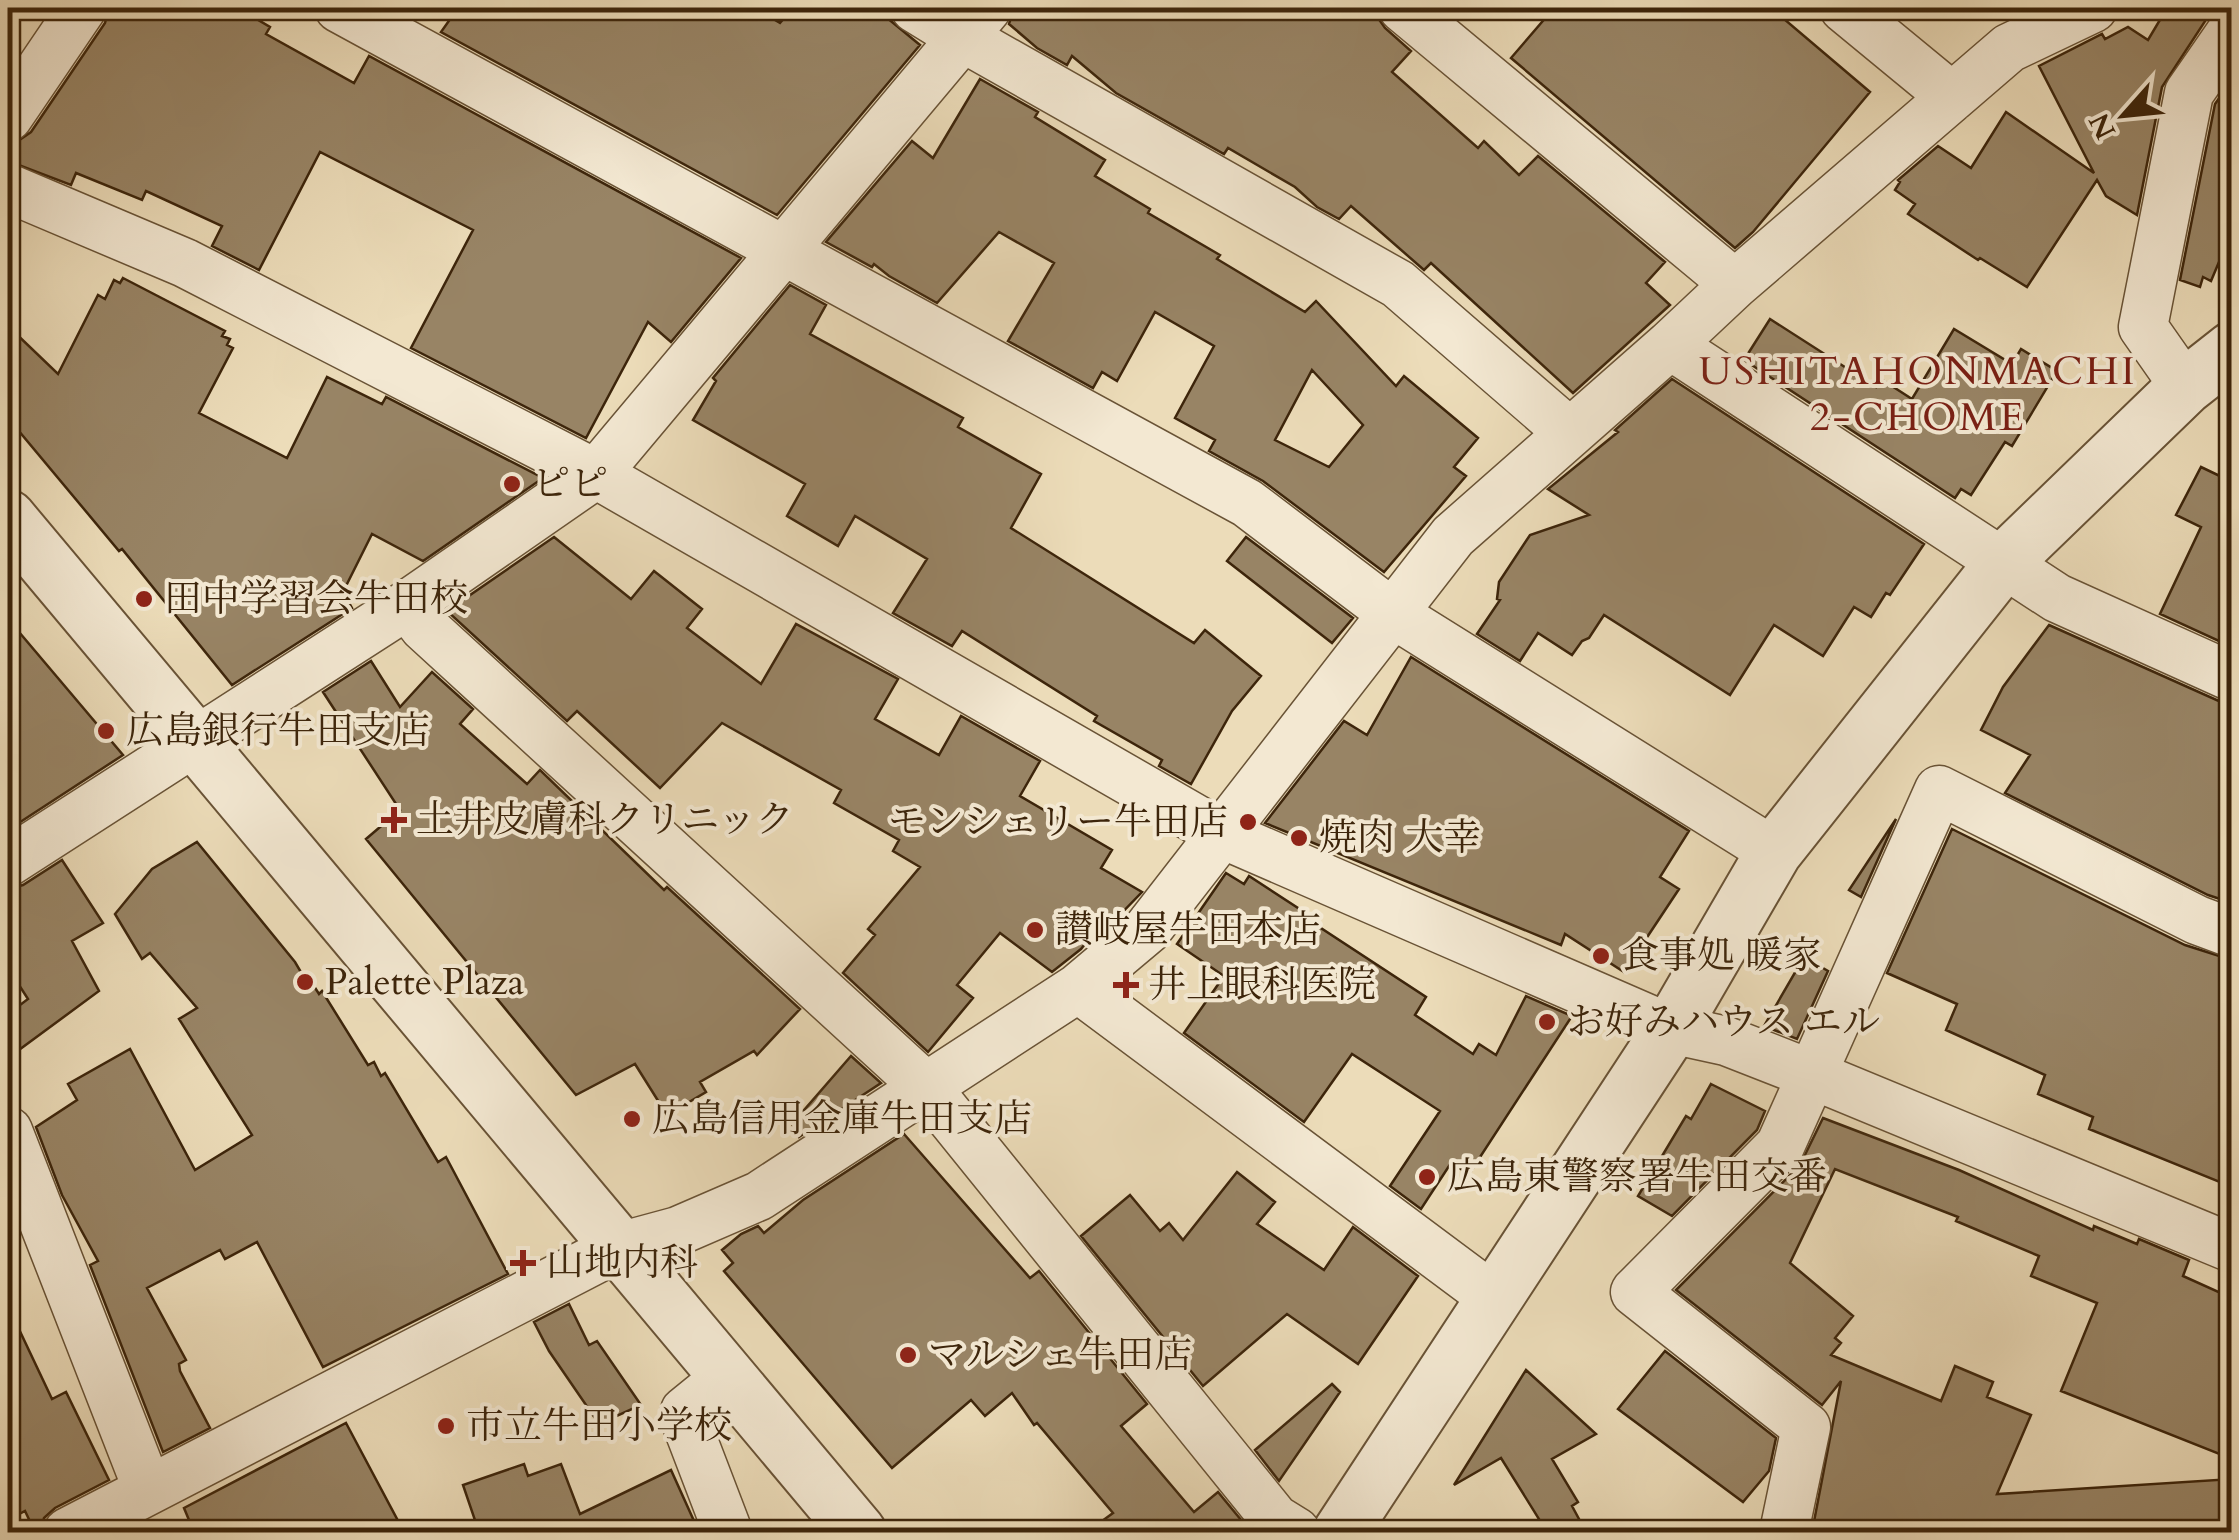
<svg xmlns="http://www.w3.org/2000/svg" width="2239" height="1540" viewBox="0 0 2239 1540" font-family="Cardo,'Noto Serif JP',serif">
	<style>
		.building { fill: #988465; stroke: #3d250b; stroke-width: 2.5; fill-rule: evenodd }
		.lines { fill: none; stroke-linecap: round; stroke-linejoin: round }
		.minor-casing { stroke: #695336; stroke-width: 51 }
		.tertiary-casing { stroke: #695336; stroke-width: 59 }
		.minor { stroke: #f3e8d2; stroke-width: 48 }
		.tertiary { stroke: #f3e8d2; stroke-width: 55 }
		.poi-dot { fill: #8f2418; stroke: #f3e8d2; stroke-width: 4 }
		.labels { text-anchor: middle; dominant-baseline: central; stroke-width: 8; stroke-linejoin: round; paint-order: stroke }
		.poi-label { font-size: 38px; fill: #3d250b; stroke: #f3e8d2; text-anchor: start }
		.neighbourhood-label { font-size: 40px; letter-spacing: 2.5px; fill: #7a1f14; stroke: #f3e8d2 }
	</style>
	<rect width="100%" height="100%" fill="#ecdcb9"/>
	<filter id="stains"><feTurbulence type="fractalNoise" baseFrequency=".002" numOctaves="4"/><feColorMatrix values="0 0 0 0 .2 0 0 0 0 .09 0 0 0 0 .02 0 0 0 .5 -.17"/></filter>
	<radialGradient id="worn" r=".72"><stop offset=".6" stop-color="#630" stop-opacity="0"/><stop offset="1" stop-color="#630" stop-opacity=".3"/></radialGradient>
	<path class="building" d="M109,8h129l32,19 -4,7 88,49 15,-27 372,202 -70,84 -23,-20 -62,116 -175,-90 62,-118 -153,-78 -61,118 -47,-24 10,-20 -76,-35 -4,9 -66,-27 -5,12 -63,-24 7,-18 16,-11 74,-109z
		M458,8h297l25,15 13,-15h82l45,37 -143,170 -336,-183z
		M1014,8h362l2,10 7,10 26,23 -19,21 86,76 6,-7 35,34 19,-19 127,106 -19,21 24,22 -97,88 -142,-130 -7,7 -73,-64 -12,13 -22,-12 -22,-20 -67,-39 -4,6 -108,-61 -44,-37 -5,9 -30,-17 -28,-24z
		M1554,8h217l99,84 -117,140 -18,16 -224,-190z
		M2167,8h51l-9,7 -47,72 -25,128 -31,-19 -9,-16 -70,107 -47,-29 -2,2 -70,-46 7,-10 -20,-14 5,-8 -2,-2 40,-34 33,22 35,-56 88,61 -55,-107 63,-32 3,5 23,-12 20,13z
		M980,79l58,33 -3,5 70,43 -10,16 55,33 -2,4 72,42 -3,4 88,53 11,-11 80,85 8,-10 74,62 -24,29 12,9 -82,96 -121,-91 -54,-30 6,-11 -40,-22 39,-72 -59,-34 -38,69 -15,-9 -9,16 -85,-47 46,-78 -55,-31 -62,71 -48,-27 -15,-12 -2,3 -46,-25 86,-101 21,17zM1312,370l51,55 -34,42 -54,-27z
		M2232,80v151l-21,50 -8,-4 -3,10 -20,-7 35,-176z
		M123,278l102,53 -3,5 8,3 -3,6 6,3 -34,65 88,45 40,-81 55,27 4,-7 157,81 -120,83 -51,-27 -29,58 9,16 -120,77 -110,-136 -3,2 -111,-133v-92l50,48 40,-79 7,4 9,-19 6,3z
		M790,285l36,20 -16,29 153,84 -5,9 83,47 -30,54 183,115 11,-13 56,46 -29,35 -41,73 -32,-18 3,-6 -68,-39 3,-5 -135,-85 -10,15 -59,-33 34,-54 -72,-43 -17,30 -51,-30 18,-32 -112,-64 23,-39 -3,-3z
		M1770,319l106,68 5,-8 31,20 42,-70 58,35 9,-15 36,22 -45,75 -7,-4 -34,53 -10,-6 -6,9 -211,-138z
		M1672,379l252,165 -34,51 -4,-2 -15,24 -17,-10 -31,49 -49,-31 -44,70 -126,-80 -15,23 -7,3 -10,14 -34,-22 -18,28 -43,-27 23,-34 -3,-1 2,-17 31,-47 59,-20 -41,-26 70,-57 -3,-2z
		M2232,462v185l-72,-33 41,-87 -25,-12 25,-48 23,11z
		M554,537l77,62 23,-28 48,38 -15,19 74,56 35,-60 102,55 -23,40 64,36 22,-39 79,45 -20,35 92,54 -11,18 41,24 -31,32 -7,-4 -23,29 -29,23 -52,-39 -43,52 16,13 -45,54 -85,-79 32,-38 -7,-6 52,-62 -27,-16 6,-11 -65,-37 7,-13 -119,-67 -62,65 -83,-77 -10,10 -120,-110z
		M1246,537l107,81 -21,25 -105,-82z
		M8,619l115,136 -115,75z
		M2049,625l172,77 11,2v199l-24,-8 -203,-102 25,-38 -49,-25 22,-43z
		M1411,657l278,174 -29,46 19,12 -55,83 -59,-38 -4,11 -296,-122 79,-102 23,14z
		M371,661l29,46 32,-35 41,37 -13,15 67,60 13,-14 124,120 3,-3 133,122 -43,46 -3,-4 -54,31 6,10 -39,23 -32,-51 -59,31 -210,-256 34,-29 -77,-118z
		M1896,819l-35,78 -12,-7z
		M1952,829l233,116 47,15v227l-143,-58 4,-12 -55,-23 7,-19 -99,-45 11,-26 -70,-31z
		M197,842l98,120 7,12 3,-2 14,22 3,-3 46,74 6,-3 7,14 4,-3 53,89 8,-5 62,117 -185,93 -66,-125 -32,17 -5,-9 -73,38 39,72 -7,4 1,7 30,57 -47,24 -73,-187 8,-4 -36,-66 -26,-68 41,-27 -9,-16 62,-35 65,121 57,-35 -73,-116 18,-11 -47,-55 -8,6 -27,-45 37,-45z
		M62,860l41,63 -31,18 27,50 -91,67v-44l20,-15 -20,-31v-79l15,-4z
		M1226,873l18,11 5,-8 52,34 -3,3 128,84 -11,18 58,39 6,-10 17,11 30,-59 46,20 -103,158 -18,-11 -30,46 -31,-23 50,-75 -88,-57 -48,68 -120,-89 40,-57 -47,-32z
		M1804,957l24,14 -31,68 -33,-13z
		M851,1056l30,27 -82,54 -7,-13z
		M1711,1084l54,27 -8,19 -85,86 -34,-20 48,-80 5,3z
		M1823,1118l136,52 134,60 1,-4 43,18 2,-5 50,21 -6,16 49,22v161l-171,-68 36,-88 -66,-27 8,-20 -83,-35 2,-4 -123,-48 -45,94 63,53 -18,22 6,5 -10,12 110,46 14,-35 38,16 -6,15 44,18 -34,79 235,-15v53h-420l29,-151 -19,24 -146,-115 124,-125z
		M904,1134l126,144 9,-7 108,133 -26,22 73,86 24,-20 33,40h-164l26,-19 -76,-90 -3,2 -22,-32 -27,23 -14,-16 -79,68 -168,-197 9,-8 -11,-13 19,-16 17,-8 6,7 39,-33z
		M1237,1172l38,30 -18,22 67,46 29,-43 65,49 -60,88 -71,-50 -84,72 -122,-150 49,-41 30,36 9,-8 14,17z
		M569,1304l20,41 8,-4 44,64 -42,19 -50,-73 -15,-29z
		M8,1306l44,93 14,-7 43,88 -54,28 -11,10 -3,14h-6l-10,-21 -17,9z
		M1665,1351l111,87 -7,33 -26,31 -125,-93z
		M1526,1370l70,64 -44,25 26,43 -6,4 14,26h-39l-46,-74 -47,27z
		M1332,1384l8,8 -61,89 -24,-31z
		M346,1423l58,109h-210l-10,-24z
		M524,1464l4,12 33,-12 19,50 91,-44 28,62h-220l-16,-47z"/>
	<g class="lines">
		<defs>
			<path id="minor" d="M339,8l908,495 145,110 382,239
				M915,8l47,29 436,247 172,149
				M1403,8l332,276
				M1844,8l108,89
				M8,117l74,-109
				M8,188l177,75 411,211 624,359 451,196 55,12 87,34 419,173
				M1670,345l387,253 175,79
				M2185,387l-42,-60 46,-234 43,-62
				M407,605l17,22 502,460 349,432 21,13
				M8,862l399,-257 189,-131 391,-466
				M1078,988l416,310
				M8,1131l140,359
				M728,1376l-43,35 -1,6 44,115
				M68,1532l551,-285 59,-16 81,-35 319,-208 69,-58 306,-394 217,-191 65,-61 274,-236 84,-40
				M1784,1532l22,-105 -171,-135 145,-146 159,-356 258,130 35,13"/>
			<path id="tertiary" d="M8,518l850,1014
				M1341,1532l330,-503 103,-177 229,-289 182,-176 47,-37"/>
		</defs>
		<use href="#minor" class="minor-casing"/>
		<use href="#tertiary" class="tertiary-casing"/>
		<use href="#minor" class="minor"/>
		<use href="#tertiary" class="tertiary"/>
	</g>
	<g class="poi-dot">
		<circle cx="512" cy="484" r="10"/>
		<circle cx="144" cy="599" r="10"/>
		<circle cx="106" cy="731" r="10"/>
		<path d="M389 805h10v10h10v10h-10v10h-10v-10h-10v-10h10z"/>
		<circle cx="1248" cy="822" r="10"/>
		<circle cx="1299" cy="838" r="10"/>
		<circle cx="1035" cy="930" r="10"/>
		<circle cx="1601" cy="956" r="10"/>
		<circle cx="305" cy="982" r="10"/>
		<path d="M1121 970h10v10h10v10h-10v10h-10v-10h-10v-10h10z"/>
		<circle cx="1547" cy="1022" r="10"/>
		<circle cx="632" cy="1119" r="10"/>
		<circle cx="1427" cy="1177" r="10"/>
		<path d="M518 1248h10v10h10v10h-10v10h-10v-10h-10v-10h10z"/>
		<circle cx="908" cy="1355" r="10"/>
		<circle cx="446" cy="1426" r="10"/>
	</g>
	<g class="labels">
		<g class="poi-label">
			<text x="532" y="484">ピピ</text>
			<text x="164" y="599">田中学習会牛田校</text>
			<text x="126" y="731">広島銀行牛田支店</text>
			<text x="416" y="820">土井皮膚科クリニック</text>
			<text x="1228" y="822" text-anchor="end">モンシェリー牛田店</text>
			<text x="1319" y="838">焼肉 大幸</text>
			<text x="1055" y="930">讃岐屋牛田本店</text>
			<text x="1621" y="956">食事処 暖家</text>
			<text x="325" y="982">Palette Plaza</text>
			<text x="1148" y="985">井上眼科医院</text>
			<text x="1567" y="1022">お好みハウス エル</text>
			<text x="652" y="1119">広島信用金庫牛田支店</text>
			<text x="1447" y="1177">広島東警察署牛田交番</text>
			<text x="546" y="1263">山地内科</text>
			<text x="928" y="1355">マルシェ牛田店</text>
			<text x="466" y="1426">市立牛田小学校</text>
		</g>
		<g class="neighbourhood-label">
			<text x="1918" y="371">USHITAHONMACHI<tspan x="1918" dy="46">2-CHOME</tspan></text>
		</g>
	</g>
	<rect width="2239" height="1540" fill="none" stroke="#ecdcb9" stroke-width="40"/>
	<rect x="10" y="10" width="2219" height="1520" fill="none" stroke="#3d250b" stroke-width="5"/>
	<rect x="20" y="20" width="2199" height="1500" fill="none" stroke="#3d250b" stroke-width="2.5"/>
	<g transform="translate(2124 115) rotate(243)" stroke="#f3e8d2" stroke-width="8" paint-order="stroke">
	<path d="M0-8L18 38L0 25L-18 38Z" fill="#3d250b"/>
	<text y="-15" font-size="28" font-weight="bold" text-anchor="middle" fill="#3d250b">N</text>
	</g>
	<rect width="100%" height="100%" filter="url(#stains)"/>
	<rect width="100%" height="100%" fill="url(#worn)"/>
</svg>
